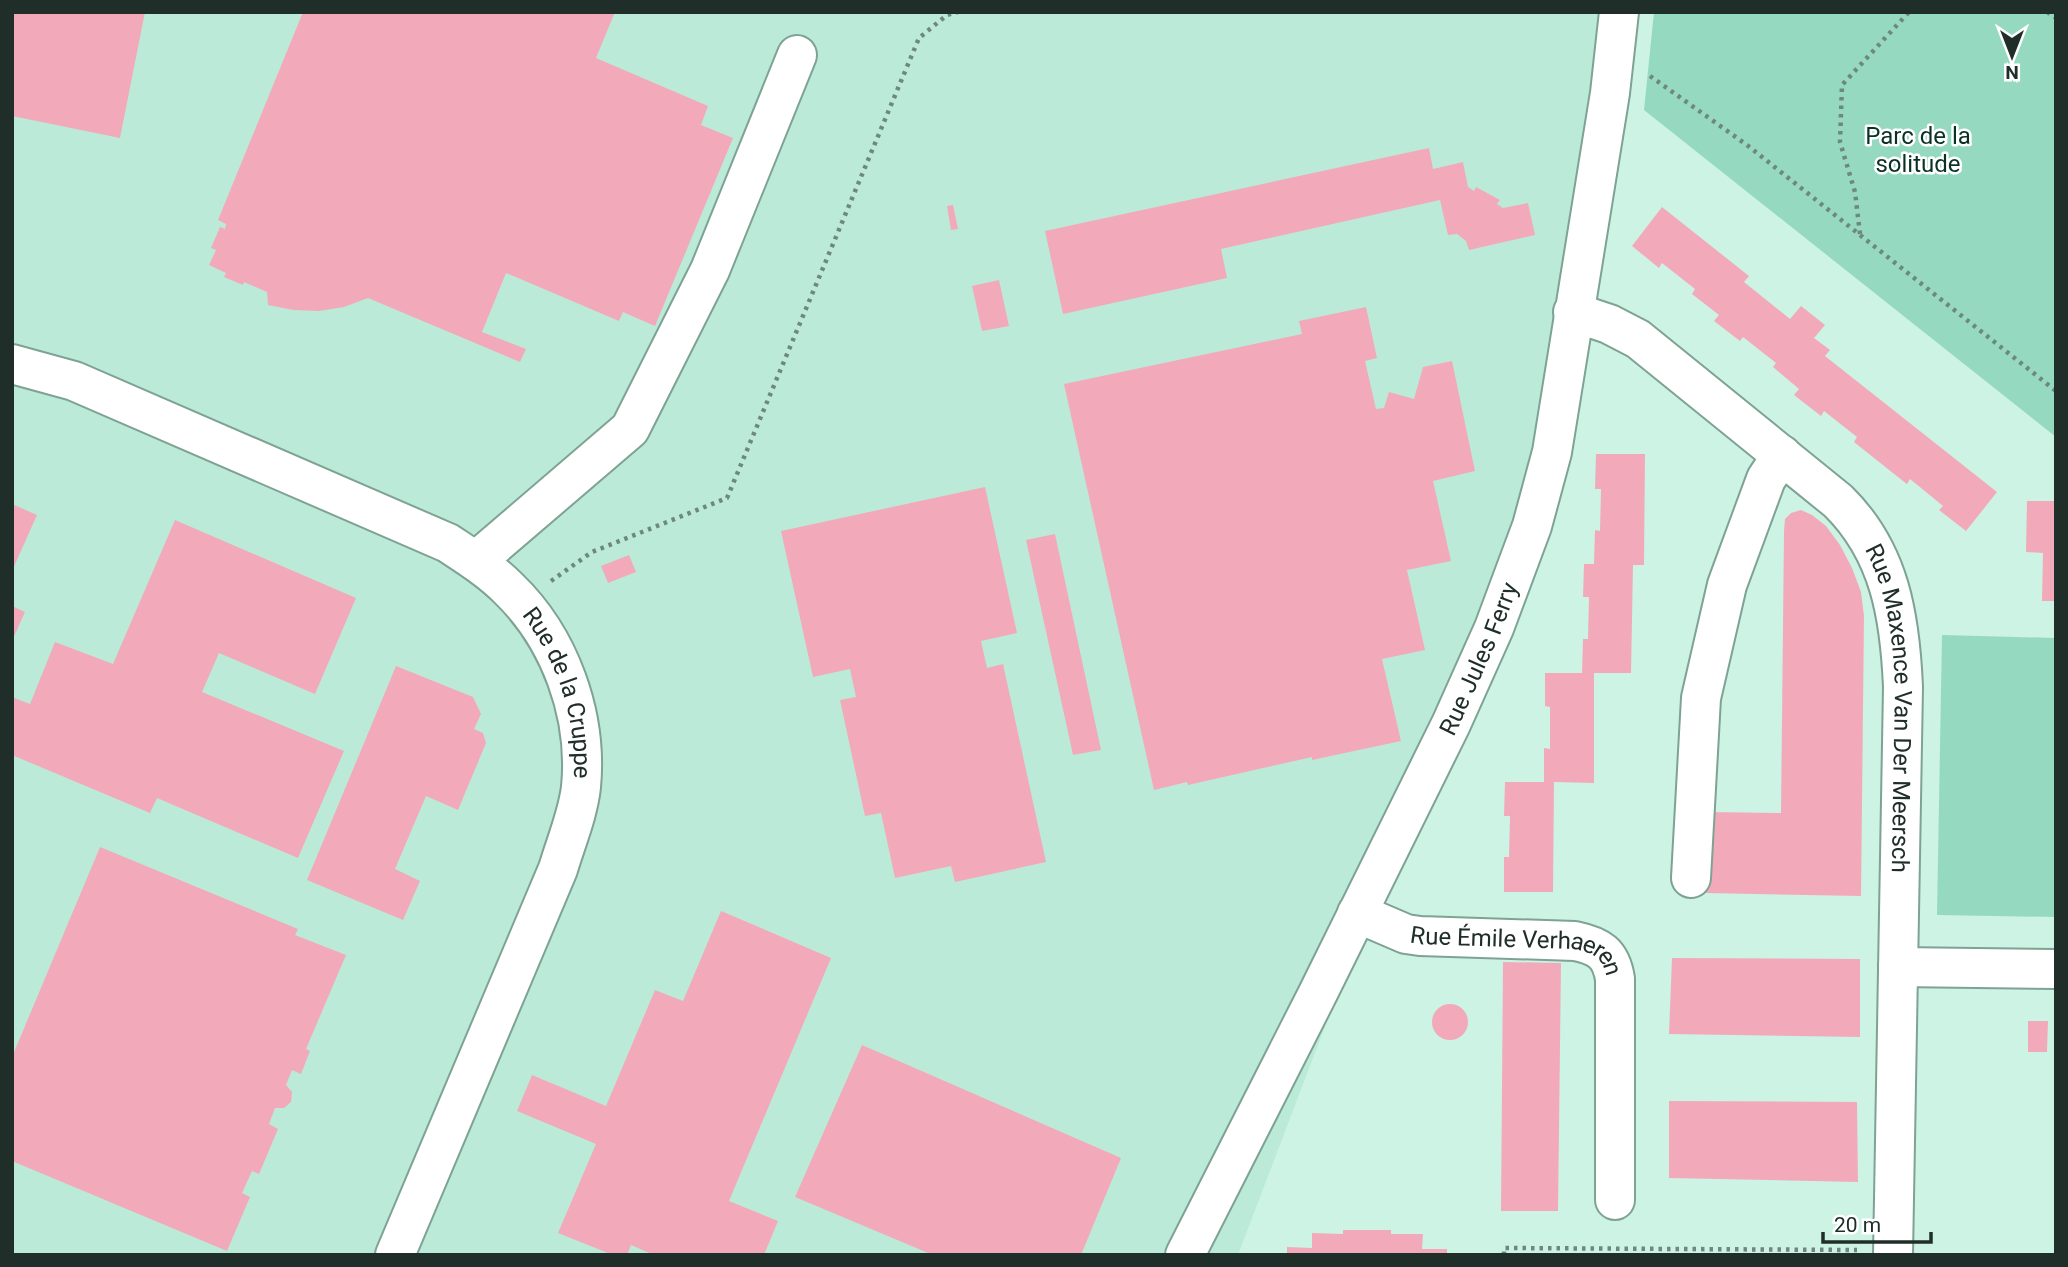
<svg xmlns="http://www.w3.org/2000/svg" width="2068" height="1267" viewBox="0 0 2068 1267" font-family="Roboto,sans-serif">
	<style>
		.built { fill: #bcead8 }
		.green { fill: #96d9c1 }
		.building { fill: #f2aaba }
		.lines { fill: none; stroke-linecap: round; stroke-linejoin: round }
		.minor-casing { stroke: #7ea294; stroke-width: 42 }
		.path { stroke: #6f887f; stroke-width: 4.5; stroke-dasharray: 3.5 5; stroke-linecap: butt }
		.minor { stroke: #fff; stroke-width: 38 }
		.labels { text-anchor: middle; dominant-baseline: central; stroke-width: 5; stroke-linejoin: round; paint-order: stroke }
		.park-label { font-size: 24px; fill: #0b3126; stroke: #fff }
		.street-label { font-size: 24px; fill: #202e29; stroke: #fff }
	</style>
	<rect width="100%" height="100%" fill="#cdf3e5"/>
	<path class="built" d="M12,12h1591l-71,514 -177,422 -117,307h-1226z"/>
	<path class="green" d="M1654,12h402v425l-412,-327z
		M1942,635l114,3v279l-119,-2z"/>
	<path class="building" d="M12,12h133l-25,126 -108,-22z
		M303,12h312l-19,46 112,48 -7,19 32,13 -78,188 -32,-14 -4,9 -113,-48 -24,59 44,17 -6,13 -152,-64 -24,9 -25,4 -26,-1 -25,-5 -1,-13 -23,-10 -1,3 -19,-8 2,-4 -17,-8 7,-15 -5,-2 9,-21 5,2 1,-5 -8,-4z
		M1429,148l4,21 30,-7 5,25 6,4 2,-4 24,13 -3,4 6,4 25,-5 7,32 -66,15 -3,-9 -9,-7 -9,1 -8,-35 -219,49 6,29 -164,36 -18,-83z
		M953,205l5,24 -7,1 -4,-24z
		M1662,207l87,69 -5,6 46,37 11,-13 24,19 -11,13 16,12 -5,6 172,136 -31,39 -27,-21 4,-4 -17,-14 -16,-13 -3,5 -4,-3 -49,-39 3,-5 -33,-26 -3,5 -27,-21 5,-6 -26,-22 3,-4 -33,-26 -3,4 -26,-20 5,-6 -27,-21 3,-5 -33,-26 -3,5 -27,-22z
		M999,280l10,46 -27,5 -10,-45z
		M1366,307l11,51 -12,3 11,48 8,-1 5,-16 25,7 9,-32 29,-6 23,110 -42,10 18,80 -44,9 18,80 -43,9 19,82 -89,19v-3l-124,28 -1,-3 -33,8 -90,-406 238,-50 -3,-13z
		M1596,454h49l-1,111h-11l-2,108h-37v110l-40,-1 -1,110h-49v-35h5l1,-41h-6l1,-34h39v-34l6,1v-42l-5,-1v-33h37l1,-34h5l1,-42h-6l1,-33h10l1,-34 5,1 1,-42h-6z
		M985,487l32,146 -36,8 6,27 16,-4 43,198 -91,20 -4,-16 -56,12 -14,-65 -16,3 -25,-116 16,-3 -6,-28 -37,8 -32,-146z
		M2027,501h29v100h-14l1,-48 -17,-1z
		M12,504l25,11 -25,56z
		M1801,510l11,5 14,11 14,19 12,23 9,24 3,24 -3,280 -156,-3 1,-81 75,1 3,-282 1,-12 6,-6z
		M175,520l181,78 -41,96 -96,-41 -17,39 142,59 -46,107 -141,-60 -7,15 -138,-58v-58l18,7 25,-62 58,22z
		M1055,534l46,216 -28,5 -47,-215z
		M629,555l7,17 -28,11 -7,-17z
		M12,606l13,6 -13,29z
		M396,666l77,31 8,17 -7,15 9,4 3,10 -28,67 -32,-14 -31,73 25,12 -17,39 -96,-40z
		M100,847l198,82 -3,6 51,20 -40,94 4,2 -9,23 -9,-4 -6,15 6,7 -1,10 -7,6h-9l-6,16 9,5 -19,45 -7,-3 -10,22 8,4 -23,54 -215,-90v-104z
		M721,911l110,47 -102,243 49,20 -14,34h-110l-23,-10 -4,10h-14l-55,-22 38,-89 -79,-33 15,-36 74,31 49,-116 28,11z
		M1672,958l188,1v78l-191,-3z
		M1503,962l58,1 -3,248h-57z
		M1432 1022a18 18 0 1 1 36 0a18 18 0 1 1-36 0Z
		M2028,1021h20l-1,31h-19z
		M862,1045l259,113 -40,97h-148l-138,-58z
		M1669,1101l188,1 1,80 -189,-4z
		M1343,1230h48v4h32l-1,15h25v6h-160v-8l25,1v-15l31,1z"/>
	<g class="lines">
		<defs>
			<g id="minor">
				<path id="s1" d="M1573,312l36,12 29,15 200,162c52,51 62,116 65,186l-10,568"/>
				<path id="s2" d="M12,364l62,17 374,162c21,14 42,27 60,45 52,50 80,127 73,199 -3,27 -15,55 -23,82l-163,386"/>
				<path d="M476,561l154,-132 80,-159 87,-215"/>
				<path d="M1691,878l10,-180 26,-113 39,-106 16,-24"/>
				<path id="s3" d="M1357,913l49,21 14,2 155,5c24,5 36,12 40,38v221"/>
				<path d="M1898,967l158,2"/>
				<path id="s4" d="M1185,1255l133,-262 133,-269 43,-96 38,-102 20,-74 58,-359 9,-81"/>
			</g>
		</defs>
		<use href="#minor" class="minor-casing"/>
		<path class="path" d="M2047,12l9,6
			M1650,76l97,69 309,246
			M1860,234l-5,-42 -15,-50 2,-57 67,-73
			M551,581l41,-29 135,-54 192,-460 28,-23 11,-3
			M1504,1255v-7l353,2"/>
		<use href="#minor" class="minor"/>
	</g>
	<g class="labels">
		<g class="park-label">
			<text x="1918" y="136">Parc de la<tspan x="1918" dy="28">solitude</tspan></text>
		</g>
		<g class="street-label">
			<text stroke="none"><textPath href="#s4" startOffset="665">Rue Jules Ferry</textPath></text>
			<text stroke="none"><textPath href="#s2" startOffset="667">Rue de la Cruppe</textPath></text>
			<text stroke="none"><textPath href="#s1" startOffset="550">Rue Maxence Van Der Meersch</textPath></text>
			<text stroke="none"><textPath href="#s3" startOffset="168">Rue Émile Verhaeren</textPath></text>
		</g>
	</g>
	<rect width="2068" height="1267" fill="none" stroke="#202e29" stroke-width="28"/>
	<g transform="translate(2012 56) rotate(180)" stroke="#ffffff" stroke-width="5" paint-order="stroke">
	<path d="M0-5L12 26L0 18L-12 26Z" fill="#202e29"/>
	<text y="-10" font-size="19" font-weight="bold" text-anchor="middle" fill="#202e29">N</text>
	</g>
	<path d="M1823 1232v10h108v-10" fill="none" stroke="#202e29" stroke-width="3.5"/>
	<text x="1834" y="1232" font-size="21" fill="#202e29" stroke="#ffffff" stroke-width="5" paint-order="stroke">20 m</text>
</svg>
